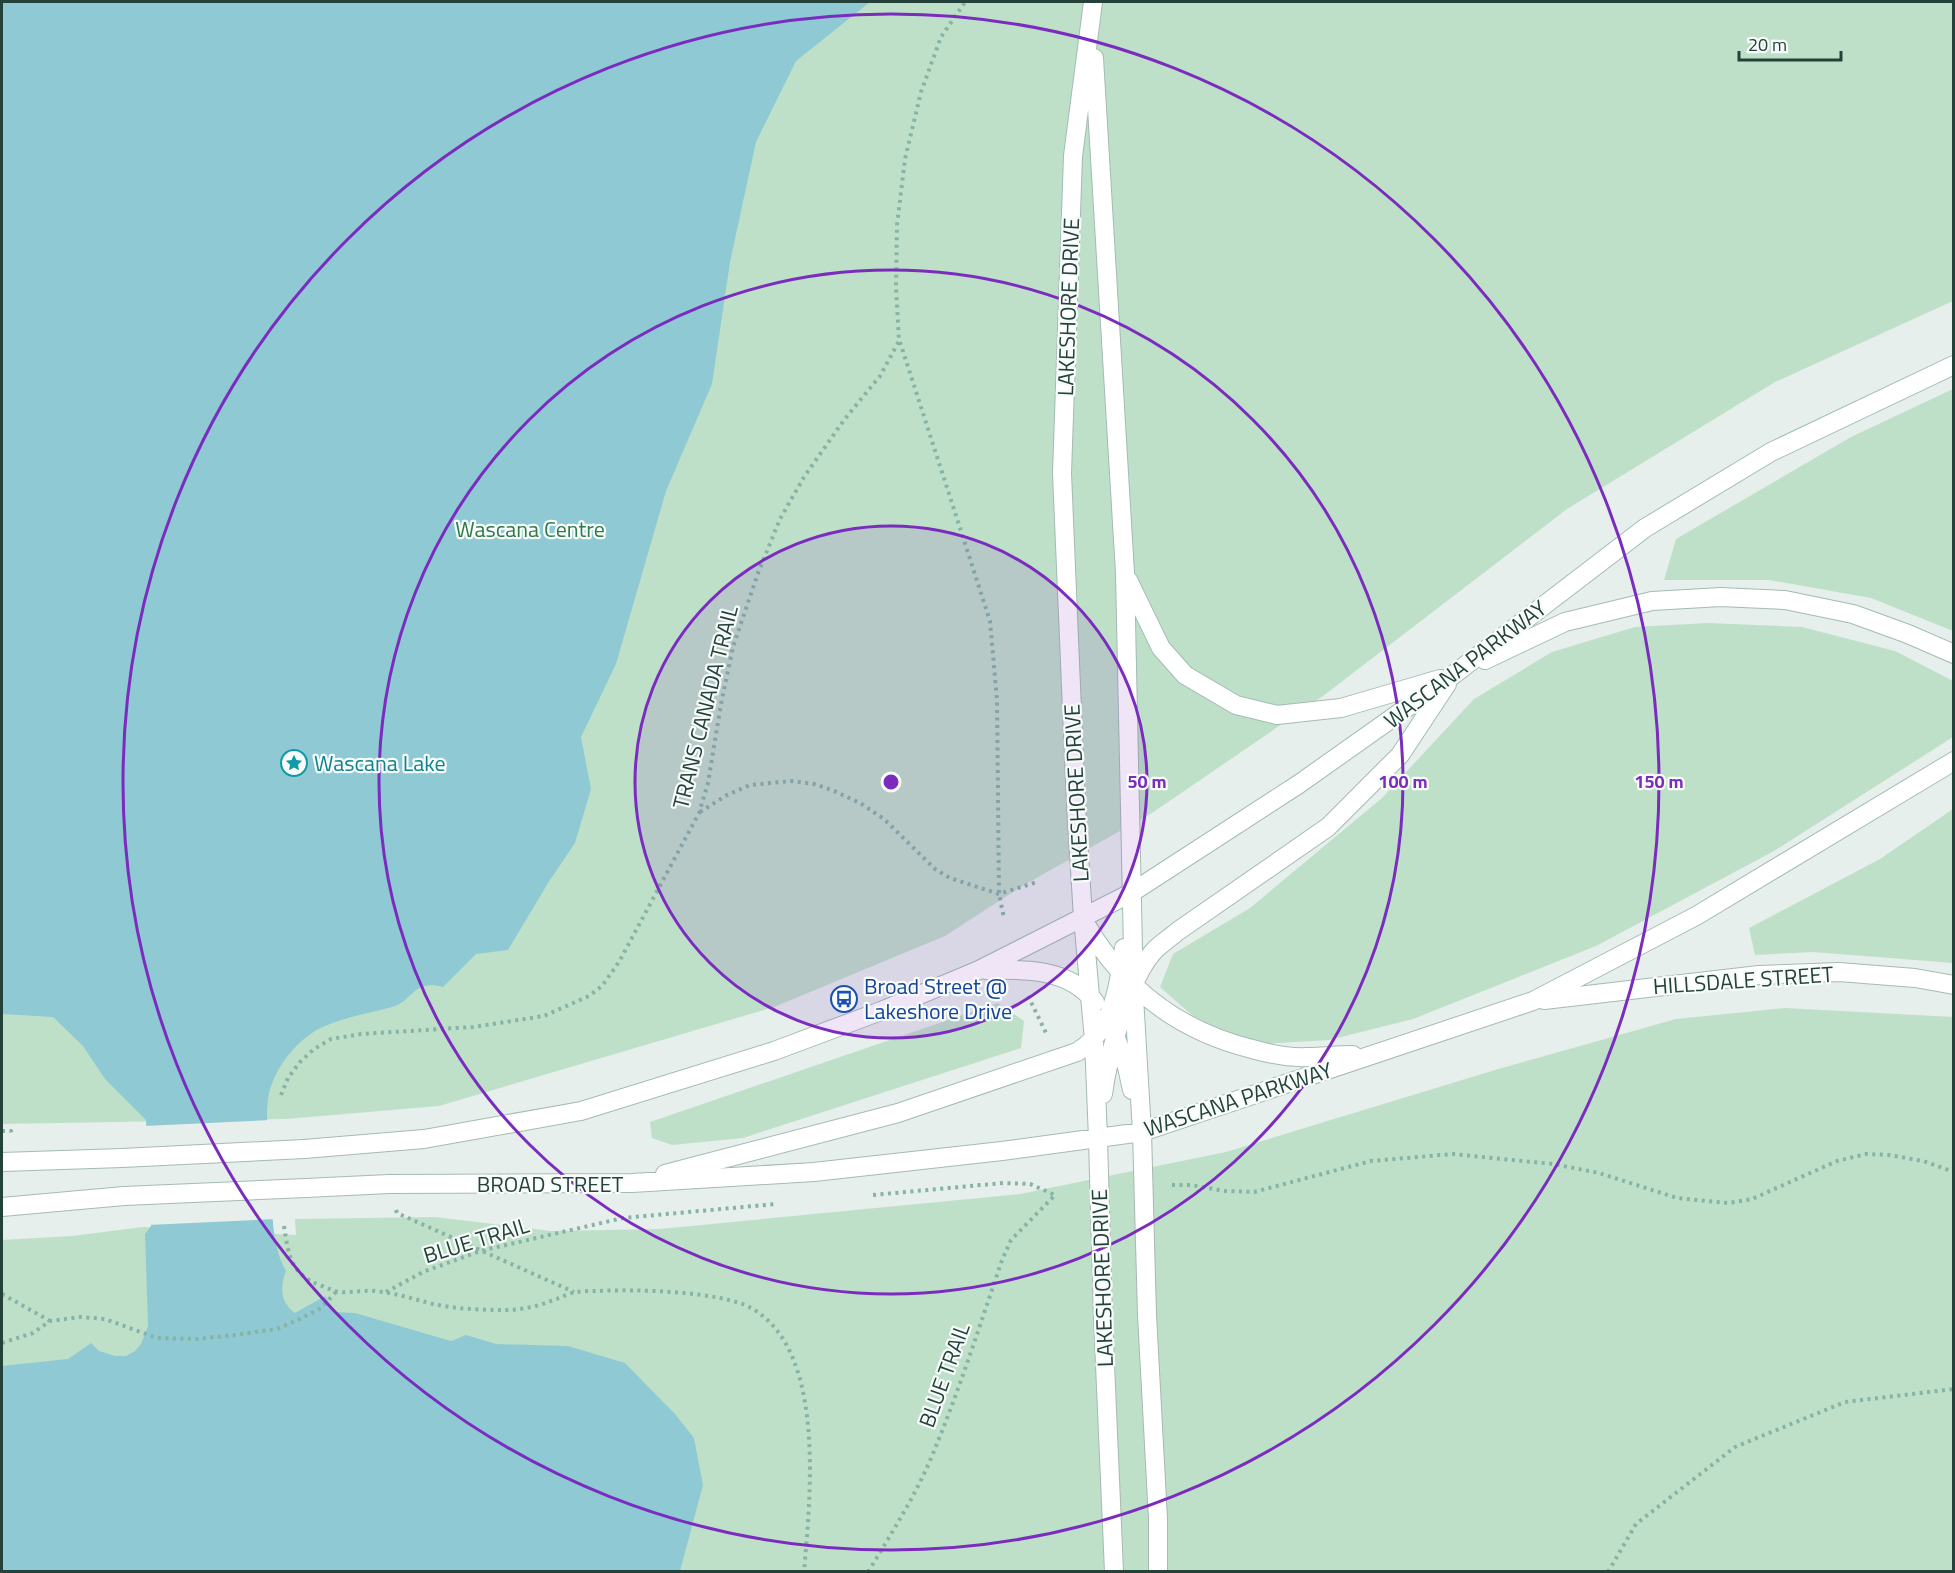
<svg xmlns="http://www.w3.org/2000/svg" width="1955" height="1573" viewBox="0 0 1955 1573" font-family="'Titillium Web',sans-serif">
	<style>
		.green { fill: #bfe0c8 }
		.water { fill: #8ec9d4 }
		.pier { fill: #e6efeb }
		.lines { fill: none; stroke-linecap: round; stroke-linejoin: round }
		.street-casing { stroke: #a8b8b2; stroke-width: 20 }
		.secondary-casing { stroke: #a4bbb3; stroke-width: 20 }
		.path { stroke: #86b3a5; stroke-width: 4; stroke-dasharray: 3 4.5; stroke-linecap: butt }
		.street { stroke: #fff; stroke-width: 18 }
		.secondary { stroke: #fff; stroke-width: 18 }
		.secondary-bridge-casing { stroke: #a4bbb3; stroke-width: 20; stroke-linecap: butt }
		.secondary-bridge { stroke: #fff; stroke-width: 18 }
		.ring { fill: none; stroke: #7b2cbf; stroke-width: 3 }
		.labels { text-anchor: middle; dominant-baseline: central; stroke-width: 4.5; stroke-linejoin: round; paint-order: stroke }
		.street-label { font-size: 22px; fill: #24423a; stroke: #f7fbf9 }
		.park-label { font-size: 22px; fill: #2d7a4b; stroke: #f7fbf9 }
		.culture-label { font-size: 22px; fill: #0d838f; stroke: #f7fbf9; text-anchor: start }
		.transit-label { font-size: 22px; fill: #164399; stroke: #f7fbf9; text-anchor: start }
		.centre { fill: #7b2cbf; stroke: #f7fbf9; stroke-width: 3 }
		.ring-label { font-size: 18px; text-anchor: middle; font-weight: bold; fill: #7b2cbf; stroke: #f7fbf9; stroke-width: 4.5; stroke-linejoin: round; paint-order: stroke }
	</style>
	<rect width="100%" height="100%" fill="#e6efeb"/>
	<path class="green" d="M2,2h1951v299l-178,81 -208,127 -244,187 -171,117 -128,72 -79,51 -171,71 -335,99 -153,13 -284,5z
		M1953,389v242l-82,-33 -102,-18h-105l12,-41 175,-102z
		M1708,623l94,4 93,24 58,30v56l-179,114 -178,95 -183,73 -84,21 -68,4 -60,-21 -41,-36 13,-33 77,-46 132,-110 92,-99 78,-47 83,-25z
		M1953,809v154l-140,-11 -58,3 -6,-27 131,-69z
		M998,1003l26,18 -3,27 -278,90 -71,7 -20,-7 -2,-16z
		M1785,1008l168,9v554l-1951,1v-332l70,-4 71,-9 153,8 -1,-16 140,-2 116,14 109,-2 360,-35 206,-42 269,-82 181,-51z"/>
	<path class="water" d="M2,2h868l-74,59 -40,81 -26,120 -18,122 -46,107 -50,173 -35,73 10,52 -16,54 -27,40 -40,67 -32,4 -33,33c-31,-8 -29,14 -51,20 -22,6 -46,10 -67,19 -27,11 -53,44 -57,73 -3,21 2,56 3,78 2,32 -1,65 15,94 -6,16 -6,31 9,42l30,-17 10,16 20,1 96,28 15,-6 30,9 72,2 57,17 50,51 19,24 9,47 -23,86h-678v-205l66,-7 23,-16 8,8 16,5h11l9,-5 6,-7 7,-18 -3,-92 6,-8 -5,-106 -41,-41 -22,-33 -30,-29 -51,-3z"/>
	<path class="pier" d="M272,1120l4,99 -128,6 -4,-99z"/>
	<g class="lines">
		<defs>
			<path id="street" d="M1142,1132l5,183 11,204v53
				M1098,1139l5,179 11,254"/>
			<path id="secondary" d="M1093,2l-20,154 -11,317 14,332 7,113 11,122 4,99
				M1094,58l31,515 9,424 8,135
				M1128,580l33,68 24,27 51,30 41,10 64,-7 99,-29
				M1485,660l80,-38 87,-21 69,-4 64,3 68,14 55,20 46,20
				M1085,923c38,65 94,108 167,126 18,5 37,9 55,8 15,0 30,-2 46,-2
				M985,970c39,-1 84,-2 110,32
				M1544,1000l215,-25 80,-3 76,6 39,7
				M1115,1036l12,31 5,23
				M1103,1094c5,-37 25,-114 50,-142 7,-8 17,-14 25,-21l150,-104 72,-72 47,-71
				M304,1149l120,-10 157,-28 193,-60 107,-40 98,-41 152,-77 168,-109 154,-109 192,-147 126,-76 183,-87
				M2,1162l120,-4
				M665,1174l233,-61 179,-61c36,-22 42,-65 47,-104
				M306,1188l83,-4 243,-1 182,-11 188,-21 140,-19 391,-131 163,-85 258,-155
				M2,1207l122,-11"/>
		</defs>
		<use href="#street" class="street-casing"/>
		<use href="#secondary" class="secondary-casing"/>
		<path class="path" d="M900,342l90,279 7,79 2,194 5,24
			M700,812l27,-17 23,-10 42,-4 22,3 18,6 28,13 24,16 51,50 15,9 49,16 38,-12
			M1028,996l19,39
			M281,1095l7,-17 12,-16 14,-13 17,-10 30,-5 112,-7 71,-11 45,-20 13,-10 17,-24 80,-149 9,-30 13,-79 12,-57 25,-74 22,-54 24,-42 40,-57 36,-44 19,-35 -3,-54 1,-62 8,-66 16,-67 20,-55 24,-35
			M2,1131h9l1,3
			M1172,1185h19l34,6 29,1 117,-31 82,-7 100,10 46,9 78,25 51,5 24,-4 85,-38 29,-7 23,1 34,6 31,11
			M396,1210l1,3 177,79
			M284,1226c5,31 6,48 38,60 6,2 11,5 17,6 12,1 24,-2 36,-1 20,2 39,8 58,13 23,5 49,6 73,6 18,0 36,-5 53,-12 5,-2 11,-5 17,-6 7,-1 15,-1 22,-1 36,-2 123,0 153,17 76,42 59,191 53,264
			M386,1292l37,-20 57,-21 143,-33 153,-14
			M2,1294l48,27
			M2,1343l31,-10 17,-12 31,-4 24,2 52,19 40,1 38,-4 42,-6 23,-10 21,-11 15,-16
			M868,1572c22,-36 44,-71 61,-109 28,-66 50,-135 73,-203l9,-20 44,-45 -25,-11 -27,-1 -130,12
			M1608,1572l28,-48 99,-77 110,-45 109,-13"/>
		<use href="#street" class="street"/>
		<use href="#secondary" class="secondary"/>
		<defs>
			<path id="secondary-bridge" d="M122,1158l182,-9
				M124,1196l182,-8"/>
		</defs>
		<use href="#secondary-bridge" class="secondary-bridge-casing"/>
		<use href="#secondary-bridge" class="secondary-bridge"/>
	</g>
	<circle cx="891" cy="782" r="256" fill="#7b2cbf" fill-opacity=".12"/>
	<g class="ring">
		<circle cx="891" cy="782" r="256"/>
		<circle cx="891" cy="782" r="512"/>
		<circle cx="891" cy="782" r="768"/>
	</g>
	<defs>
		<symbol id="sight-ring" viewBox="-11 -11 22 22"><circle r="9.5" fill="#f7fbf9" stroke="#0f9aa8" stroke-width="1.5"/><path d="M0-6L1.8-2.2L6-1.7L2.9 1.2L3.7 5.4L0 3.3L-3.7 5.4L-2.9 1.2L-6-1.7L-1.8-2.2Z" fill="#0f9aa8"/></symbol>
		<symbol id="bus-ring" viewBox="-11 -11 22 22"><circle r="9.5" fill="#f7fbf9" stroke="#1a4fb4" stroke-width="1.5"/><path d="M-5-6H5V4H4V6H2V4H-2V6H-4V4H-5ZM-3.5-4V0h7V-4ZM-3.5 1.2v1.5H-2V1.2ZM2 1.2v1.5H3.5V1.2Z" fill="#1a4fb4"/></symbol>
	</defs>
	<g fill-rule="evenodd">
		<use href="#sight-ring" x="279" y="748" width="30" height="30"/>
		<use href="#bus-ring" x="829" y="984" width="30" height="30"/>
	</g>
	<g class="labels">
		<g class="street-label">
			<text transform="translate(1068 307) rotate(-88)">LAKESHORE DRIVE</text>
			<text transform="translate(1465 664) rotate(-37)">WASCANA PARKWAY</text>
			<text transform="translate(705 707) rotate(-76)">TRANS CANADA TRAIL</text>
			<text transform="translate(1076 793) rotate(-93)">LAKESHORE DRIVE</text>
			<text transform="translate(1743 980) rotate(-4)">HILLSDALE STREET</text>
			<text transform="translate(1238 1099) rotate(-18)">WASCANA PARKWAY</text>
			<text x="550" y="1184">BROAD STREET</text>
			<text transform="translate(476 1240) rotate(-17)">BLUE TRAIL</text>
			<text transform="translate(1102 1278) rotate(-92)">LAKESHORE DRIVE</text>
			<text transform="translate(944 1375) rotate(-70)">BLUE TRAIL</text>
		</g>
		<g class="park-label">
			<text x="530" y="529">Wascana Centre</text>
		</g>
		<g class="culture-label">
			<text x="314" y="763">Wascana Lake</text>
		</g>
		<g class="transit-label">
			<text x="864" y="986">Broad Street @<tspan x="864" dy="25">Lakeshore Drive</tspan></text>
		</g>
	</g>
	<circle cx="891" cy="782" r="9" class="centre"/>
	<g class="ring-label">
		<text x="1147" y="788">50 m</text>
		<text x="1403" y="788">100 m</text>
		<text x="1659" y="788">150 m</text>
	</g>
	<rect width="1955" height="1573" fill="none" stroke="#24423a" stroke-width="6"/>
	<path d="M1739 51v9h102v-9" fill="none" stroke="#24423a" stroke-width="3"/>
	<text x="1748" y="51" font-size="18" fill="#24423a" stroke="#f7fbf9" stroke-width="4.5" paint-order="stroke">20 m</text>
</svg>
